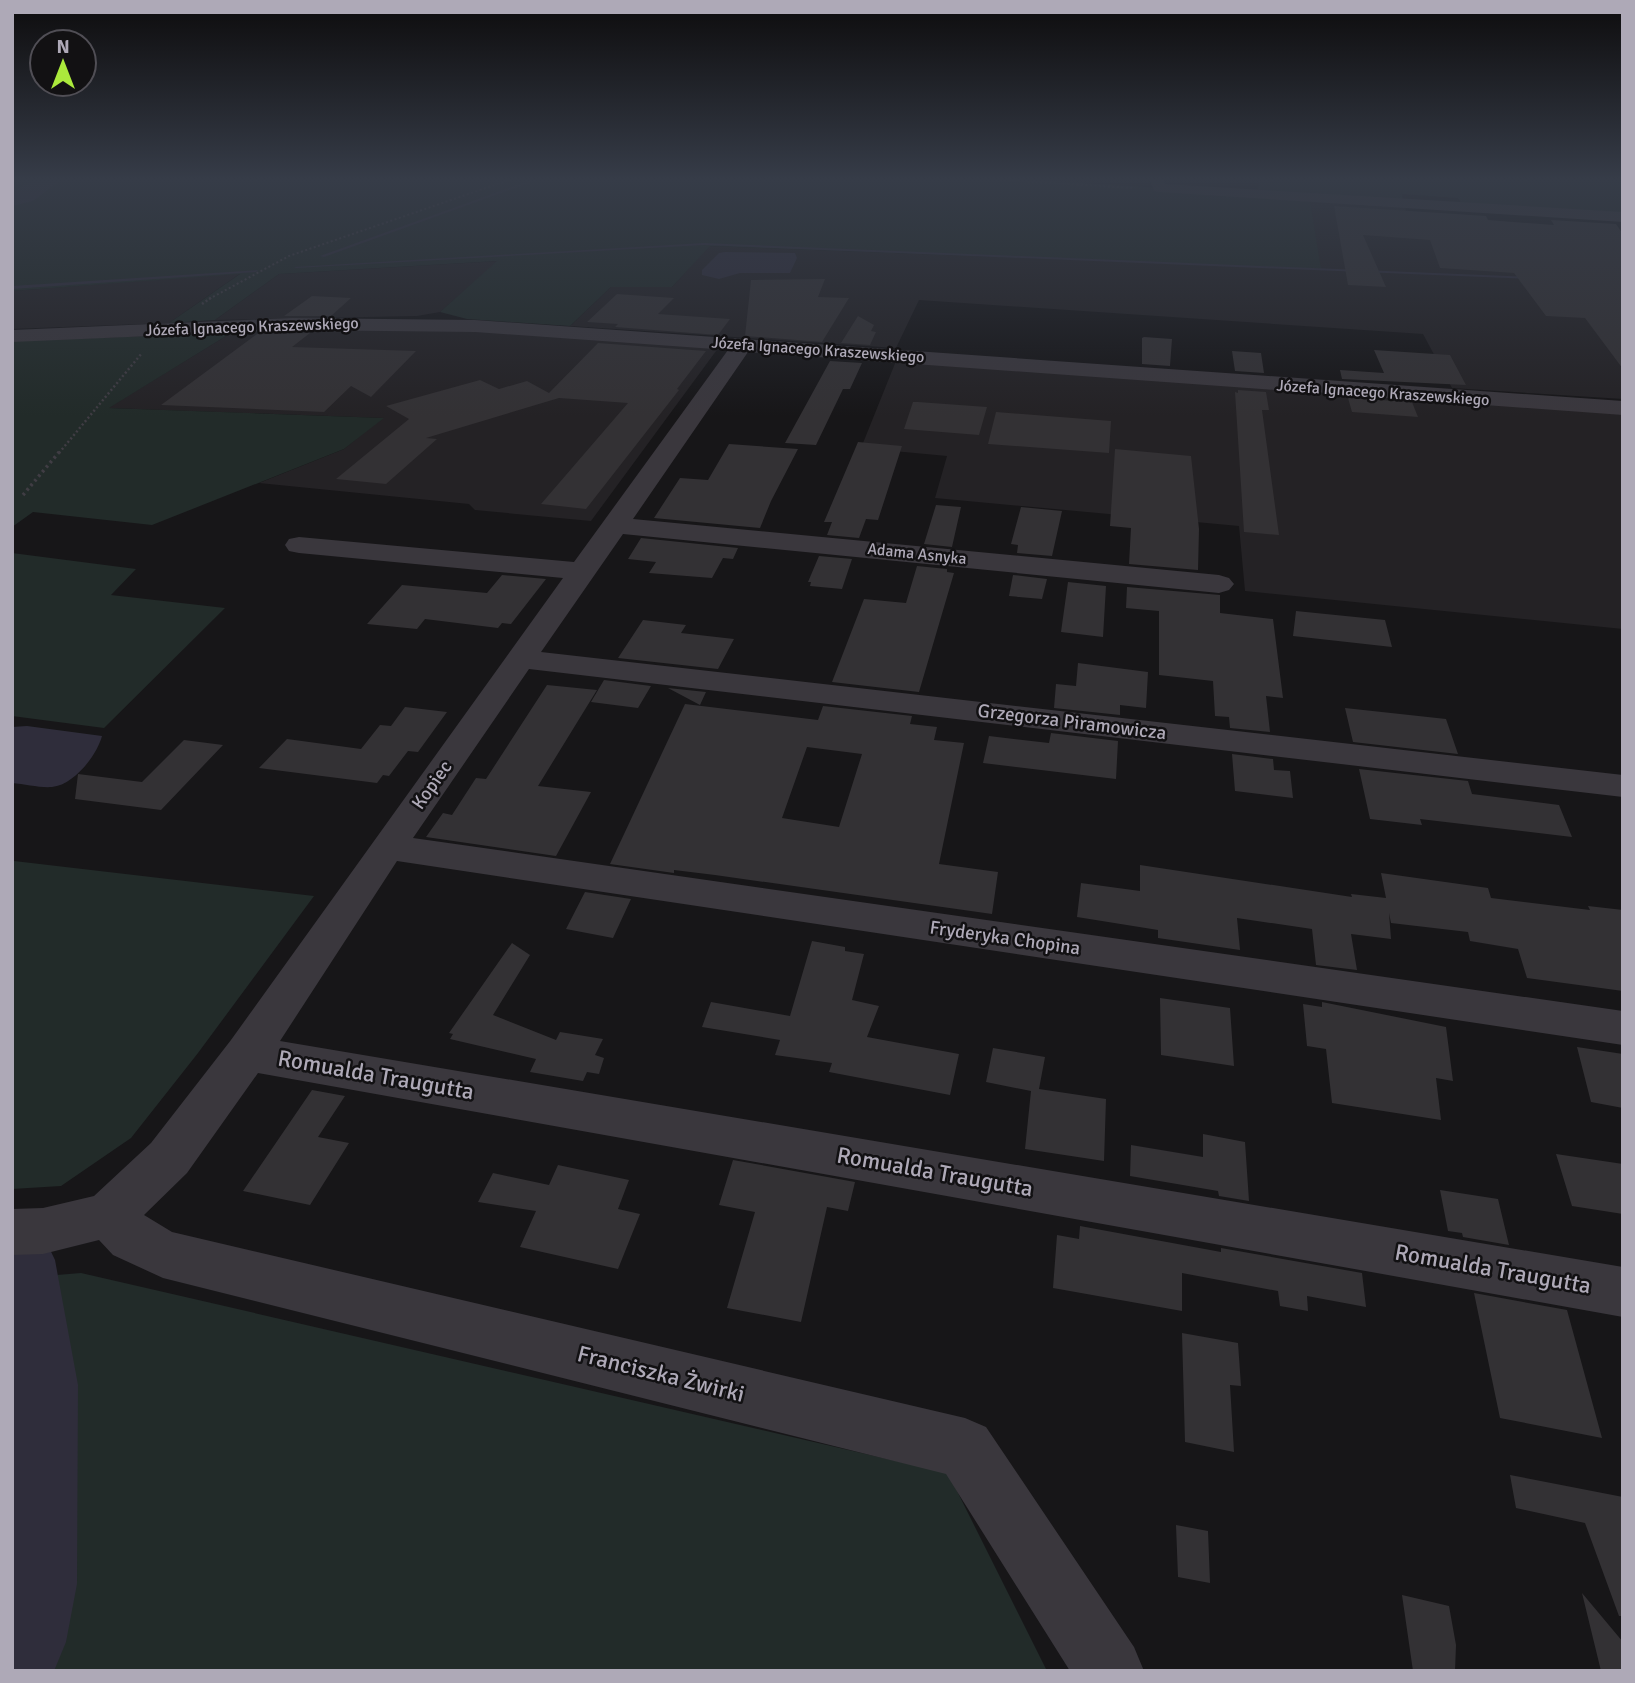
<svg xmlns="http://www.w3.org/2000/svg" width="1635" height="1683" viewBox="0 0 1635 1683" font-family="Signika,sans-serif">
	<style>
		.built { fill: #242225 }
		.green { fill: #222b29 }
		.water { fill: #2f2d3b }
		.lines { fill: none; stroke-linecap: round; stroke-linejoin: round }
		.stream { fill: #2f2d3b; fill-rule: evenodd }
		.river { fill: #2f2d3b; fill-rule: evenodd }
		.building { fill: #333134; fill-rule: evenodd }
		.path-far2 { stroke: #403d44; stroke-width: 2; stroke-dasharray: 2 2.5; stroke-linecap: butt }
		.path-far1 { stroke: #403d44; stroke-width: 2.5; stroke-dasharray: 2 2.5; stroke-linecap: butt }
		.path { stroke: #403d44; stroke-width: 3.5; stroke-dasharray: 2.5 3.5; stroke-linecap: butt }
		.minor { fill: #3a373d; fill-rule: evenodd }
		.labels { text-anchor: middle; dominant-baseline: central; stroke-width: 5; stroke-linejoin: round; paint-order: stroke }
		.far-street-label { font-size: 16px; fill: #aea9b7; stroke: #121113 }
		.street-label { font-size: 19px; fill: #aea9b7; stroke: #121113 }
		.near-street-label { font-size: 23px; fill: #aea9b7; stroke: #121113 }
	</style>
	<rect width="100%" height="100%" fill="#171618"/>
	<path class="built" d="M1310,200l95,5 5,28 213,2v164l-171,-11 -29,-54 -504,-34 -23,48 -326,-22 41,-39h61l37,-41 611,23z
		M499,261l-59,51 -23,4 -202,4 64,-46z
		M241,273l-72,50 -157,6v-38z
		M387,328l88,3 244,16 -128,174 -116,-11 -6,-6 -210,-21 85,-34 38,-31 -274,-10 123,-75z
		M896,361l727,53v215l-378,-38 -6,-65 -304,-28 12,-42 -86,-8z"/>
	<path class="green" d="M12,180h1024l111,7 15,3 148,10 11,69 -611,-23 -38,41h-61l-41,39 -103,-7 -27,-7 57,-51 -218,13 -64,46 -46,3 71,-49 -228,17z
		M1259,180h364v34l-161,-10 -4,-6 -56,-4 -1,-4 2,11 -145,-9z
		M231,333l-122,75 275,10 -40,31 -192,76 -119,-13 -21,15v-186z
		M12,553l124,16 -25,26 114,13 -121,120 -92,-12z
		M12,858l2,3 300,35 -116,157 -67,85 -70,48 -49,3z
		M81,1273l867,200 99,198h-1004l21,-117 8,-173 -15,-106z"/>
	<path class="water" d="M725,252l70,1 2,5 -7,15h-50l-21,6 -17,-4v-5l17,-17z
		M27,726l75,10c-5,19 -28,49 -50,51 -12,1 -27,-3 -40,-4v-56z"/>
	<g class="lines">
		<path class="stream" d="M531,180h6l-213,77 -4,-1z
			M704,243l826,34 2,1 -2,1 -826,-34 -408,23 -2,-1z
			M258,270l-2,2 -244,17v-3z"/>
		<path class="river" d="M34,180h27l-28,21 -21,5v-14z
			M12,1222l30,11 13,27 23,125 -1,199 -11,58 -12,29h-42z"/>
	</g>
	<path class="building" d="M1334,206l152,10 2,4 66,5 -3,-5 65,4 7,10v135l-38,-51 -39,-2 -32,-43 -74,-5 -10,-28 -67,-5 23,52 -38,-2z
		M825,279l-7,18 31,1 -27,44 -77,-6 6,-56z
		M617,294l57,4 -16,16 72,5 -12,16 -103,-8 3,-3 -31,-2z
		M312,296l39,2 -20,18h-47z
		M858,316l16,9 -3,6 5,1 -6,13 -29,-2z
		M310,333l-18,14 124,4 -45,46 -20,-11 -27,26 -163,-7 96,-71z
		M1144,337l28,2 -2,27 -28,-2v-26z
		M598,343l108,8 -29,38 2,1 -93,119 -45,-5 87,-101 -69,-5 -133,40 11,1 -51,45 -50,-5 73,-60 -23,-13 94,-26 19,9 28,-8 22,12z
		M1374,350l76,5 16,30 -124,-6 -2,-9 44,3z
		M1232,351l29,2 3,20 -29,-2z
		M830,361l32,2 -12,26h-7l-27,56 -31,-2z
		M1238,390l28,2 3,18h-7l17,125 -35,-3 -9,-140 3,1z
		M1348,398l64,4 6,15 -66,-5z
		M913,402h5l69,5 -8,28 -75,-6z
		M996,412l115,9 -2,32 -121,-9z
		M858,442l44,4 -24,74 -12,-1 -7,19 -32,-3 5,-13h-8z
		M729,444l69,5 -27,52 -11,27 -106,-10 26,-40 28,2z
		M1115,449l76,7 8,73 -1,41 -69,-6 2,-36 -21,-2z
		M936,505l25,2 -9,40 -28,-3z
		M1021,507l41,4 -10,45 -35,-3 1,-8 -7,-1z
		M641,538l97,10 -5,11 -10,-1 -11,20 -63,-5 7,-11 -28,-3z
		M819,556l33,3 -10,30 -32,-3 1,-4h-3z
		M917,566l30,3v3l7,1 -35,119 -87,-10 32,-83 42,4z
		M502,575l44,4 -35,45 -9,-1 -4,5 -73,-9 -8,10 -50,-5 35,-39 85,8z
		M1013,575l34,4 -5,20 -33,-3z
		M1068,582l38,4 -3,51 -42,-5z
		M1127,587l93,8v18l53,6 10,79 -17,-2 4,36 -40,-4 -1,-11 -14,-1 -2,-35 -54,-6v-64l-33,-3z
		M1296,611l89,9 7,27 -99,-11z
		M643,620l43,5 -5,8 53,6 -16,30 -100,-11z
		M1078,663l70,9 -2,36 -26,-3v10l-66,-7 2,-24 20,2z
		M604,680l47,6 -13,22 -47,-6z
		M547,685l50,5 -59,96 53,6 -35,64 -130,-19 17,-24 9,2 24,-37 10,1z
		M668,688l38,4 -6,13z
		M685,704l133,16 5,-14 89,10 -2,8 27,3 -3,13 30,3 -25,121 59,8 -6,42 -277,-39 -41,-5v3l-64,-9zM807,747l55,7 -23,73 -57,-9z
		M405,707l42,5 -29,40 -10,-1 -19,25 -6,-1 -6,8 -118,-15 28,-29 74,10 19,-24 11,1z
		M1345,708l101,11 12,35 -105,-12z
		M1051,733l67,8 -2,38 -133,-16 6,-27 60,7z
		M184,740l39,5 -62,65 -86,-11 3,-25 64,8z
		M1232,754l41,5 1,11 16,1 3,27 -58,-7z
		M1359,769l109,12 4,13 87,11 13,32 -152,-18 2,6 -52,-6z
		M1140,865l212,32 -1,-3 35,4 -5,-25 107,15 3,10 99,12 -2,-4 35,4v81l-96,-13 -9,-29 -48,-8 -2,-9 -77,-9 -2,-10 2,26 -40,-5 6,36 -41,-5 -4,-36 -75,-11 3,32 -82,-12v-8l-81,-13 4,-34 59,8z
		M585,892l46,7 -18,39 -47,-9z
		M812,941l33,6v4l19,3 -12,46 27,6 -12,31 92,17 -9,41 -121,-23 3,-9 -57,-8 5,-15 -78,-13 9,-25 79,14z
		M512,943l18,12 -37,60 63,25 4,-8 43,7 -8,16 9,3 -5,16 -12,-2 -4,9 -53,-9 6,-13 -86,-20 3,-5 -4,-1z
		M1160,998l70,10 4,58 -73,-11z
		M1322,1002l124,25 7,54 -17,-3 5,42 -109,-17 -6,-54 -19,-3 -4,-42 19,3z
		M1577,1047l46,7v54l-32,-6z
		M993,1048l52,9 -6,32 67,10 -2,62 -79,-12 6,-58 -45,-9z
		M312,1090l33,6 -27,41 31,6 -39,62 -67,-14z
		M1203,1134l42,8 4,59 -30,-5 -1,-5 -88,-15 1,-31 72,12z
		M1556,1154l67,10v50l-51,-8z
		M733,1160l122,22 -7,29 -21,-4 -26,115 -74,-14 28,-96 -36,-7z
		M558,1165l71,15 -11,29 22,5 -22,55 -98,-22 16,-36 -58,-9 15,-29 56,12z
		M1440,1190l58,9 11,46 -46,-8 -1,-4 -14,-2z
		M1080,1226l141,26v-4l141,25 4,34 -59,-11 1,15 -28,-5 -2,-15 -96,-18v38l-129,-23 4,-53 22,4z
		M1474,1293l93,17 35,128 -102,-20z
		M1182,1333l56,10 3,43 -11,-1 4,67 -49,-10z
		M1510,1475l113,22v119h-4l-34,-93 -69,-15z
		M1176,1525l32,6 2,52 -32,-6z
		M1582,1593l41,49v29h-22z
		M1402,1595l47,11 7,39 -1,26h-42z"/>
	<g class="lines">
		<path class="path-far2" d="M1000,180l135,8
			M209,299l80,-43 220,-76"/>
		<path class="path-far1" d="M202,304l10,-7
			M59,453l83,-100"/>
		<path class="path" d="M23,495l37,-44"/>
		<path class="minor" d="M1150,180h14l1,4 458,28v10l-464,-30 -5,-1z
			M292,318l183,2 1148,81v14l-875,-63 -115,167 586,56 10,3 5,6 -5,6 -10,3 -596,-59 -82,118 1082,123v22l-1094,-128 -116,169 1210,173v34l-1226,-184 -117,180 1343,226v50l-1365,-244 -71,100 -43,42 28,17 793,186 21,9 148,220 10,24h-74l-124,-197 -783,-196 -50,-23 -14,-15 -56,14 -31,1v-46l31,-1 51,-12 57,-53 80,-103 332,-462 -264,-25 -10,-2 -4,-6 4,-6 10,-2 275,25 154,-212 -253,-18 -183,-2 -280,12v-12z"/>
	</g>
	<linearGradient id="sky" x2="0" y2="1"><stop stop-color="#0d0c0d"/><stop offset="0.43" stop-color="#363c48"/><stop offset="1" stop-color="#363c48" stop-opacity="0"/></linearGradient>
	<rect width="1635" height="416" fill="url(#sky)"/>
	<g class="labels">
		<g class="far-street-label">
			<text transform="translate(252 327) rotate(-2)">Józefa Ignacego Kraszewskiego</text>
			<text transform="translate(818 350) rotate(4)">Józefa Ignacego Kraszewskiego</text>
			<text transform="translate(1383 393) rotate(4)">Józefa Ignacego Kraszewskiego</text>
			<text transform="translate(917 554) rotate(6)">Adama Asnyka</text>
		</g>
		<g class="street-label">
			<text transform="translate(1072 722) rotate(7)">Grzegorza Piramowicza</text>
			<text transform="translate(432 785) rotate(-55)">Kopiec</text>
			<text transform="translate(1005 938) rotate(8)">Fryderyka Chopina</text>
		</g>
		<g class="near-street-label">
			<text transform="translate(376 1075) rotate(10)">Romualda Traugutta</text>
			<text transform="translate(935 1172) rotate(10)">Romualda Traugutta</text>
			<text transform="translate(1493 1269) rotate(10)">Romualda Traugutta</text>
			<text transform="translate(661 1374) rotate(14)">Franciszka Żwirki</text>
		</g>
	</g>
	<rect width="1635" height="1683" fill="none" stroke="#aea9b7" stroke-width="28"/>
	<g transform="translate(63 63)"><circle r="33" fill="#121113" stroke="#504e55" stroke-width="2"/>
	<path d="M0-5L12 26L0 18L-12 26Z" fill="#abe93c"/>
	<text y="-10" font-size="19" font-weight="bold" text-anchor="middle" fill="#aea9b7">N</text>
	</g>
</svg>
